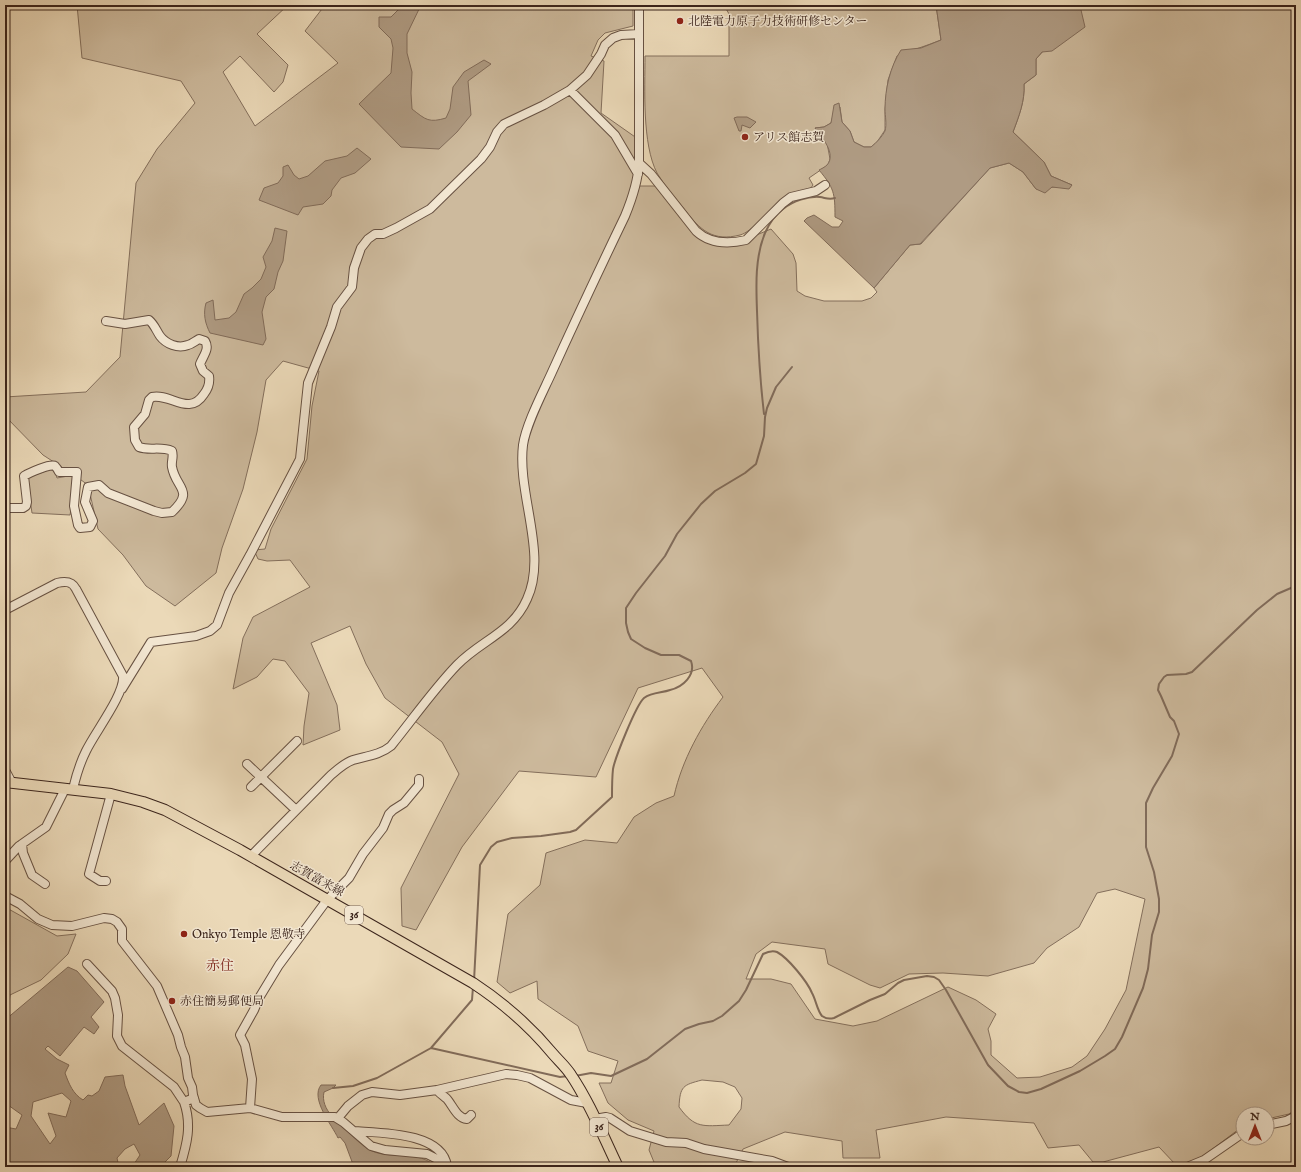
<svg xmlns="http://www.w3.org/2000/svg" width="1301" height="1172" viewBox="0 0 1301 1172" font-family="'IM FELL English','Noto Serif JP',serif">
	<style>
		.green { fill: #cdba9d; stroke: #846f5c; fill-rule: evenodd }
		.water { fill: #af9b83; stroke: #816b59; fill-rule: evenodd }
		.lines { fill: none; stroke-linecap: round; stroke-linejoin: round }
		.stream { stroke: #816b59; stroke-width: 2 }
		.minor-casing { stroke: #675142; stroke-width: 10 }
		.major-casing { stroke: #3b241b; stroke-width: 12 }
		.minor { stroke: #f2e6d1; stroke-width: 8 }
		.major { stroke: #ebd9b8; stroke-width: 10 }
		.poi-dot { fill: #8f2418; stroke: #f2e6d1; stroke-width: 1.5 }
		.labels { text-anchor: middle; dominant-baseline: central; stroke-width: 3; stroke-linejoin: round; paint-order: stroke }
		.shield { fill: #f2e6d1; stroke: #725e52; stroke-width: 1 }
		.shield-label { font-size: 11px; font-weight: bold; fill: #3b241b }
		.poi-label { font-size: 12px; fill: #3b241b; stroke: #f2e6d1; text-anchor: start }
		.street-label { font-size: 12px; fill: #3b241b; stroke: #f2e6d1 }
		.quarter-label { font-size: 14px; fill: #7a1f14; stroke: #f2e6d1 }
	</style>
	<rect width="100%" height="100%" fill="#ebd9b8"/>
	<filter id="stains"><feTurbulence type="fractalNoise" baseFrequency=".005" numOctaves="4"/><feColorMatrix values="0 0 0 0 .2 0 0 0 0 .09 0 0 0 0 .02 0 0 0 .5 -.17"/></filter>
	<radialGradient id="worn" r=".72"><stop offset=".6" stop-color="#630" stop-opacity="0"/><stop offset="1" stop-color="#630" stop-opacity=".3"/></radialGradient>
	<path class="green" d="M77,5h211l-31,29 31,31 -5,17 -9,10 -34,-36 -17,16 32,54 83,-63 -33,-32 20,-26h308v21l-28,7 -7,7 -7,16 13,5 -3,52 37,26 -1,47h20l43,53 8,4h29l34,-14 22,25 3,9 1,28 8,5 19,5h38l9,-3 6,-6 -3,-4 36,-43 11,-1 69,-76 19,-5 14,9 13,17 36,-4 -21,-9 -7,-14 -31,-30c6,-16 12,-31 11,-48l12,-9v-16l49,-54h211v1104l-7,5 -22,5v-5h-24v12l-41,31v10h-28l2,-2 -17,-18 -56,15h-10l-14,-17 -31,3 -14,-25 -88,-6 -70,13 4,28h-37l-1,-17 -57,-9 -42,17 -9,18h-78l-7,-17 5,-19 -26,-11 -20,-17 -9,-20h12l7,-22 -30,-10 -10,-25 -40,-27 -1,-18 -27,12 -13,-11 11,-68 32,-29 6,-32 39,-13 32,3 17,-26 22,-14 18,-7c8,-36 27,-70 49,-99l-21,-29 -64,20 -42,89 -77,-6 -57,76 -46,83 -14,-4 -1,-38 58,-114 -17,-32 -57,-44 -19,-34 -16,-38 -39,17 26,62 3,25 -37,15 1,-19 5,-33 -24,-32 -12,-2 -16,18 -24,12 10,-51 10,-21 57,-30 -20,-27 -23,1 -9,-2 -4,-9 11,-1 6,-20 36,-70 5,-53 7,-35 -36,-10 -17,19 -9,52 -14,57 -21,59 -6,25 -41,33 -29,-20 -23,-31 -25,-26 -10,-44 -11,-8 -7,38 -38,-2 -5,-35 27,-10 3,10 17,-3 -31,-20 -38,-39v-19l81,-5 34,-35 16,-174 21,-34 38,-46 -14,-22 -99,-23zM1115,889l30,10 -19,91 -21,39 -18,27 -15,11 -32,10 -23,1 -26,-23v-14l-3,-12 8,-15 -20,-14 -28,-13 -71,34 -24,5 -38,-7 -24,-35 -20,-5h-25l10,-25 16,-12 53,7 3,15 42,21 10,3 29,-14 34,-1 45,3 46,-13 13,-15 32,-21 18,-34zM702,1080l21,2 12,5 7,11 -1,11 -12,16c-26,1 -34,4 -50,-18 1,-21 4,-22 23,-27z
		M724,5h212l5,35c-15,6 -29,10 -44,16l-9,24 -3,29v21l-8,12 -6,5h-7l-10,-5 -4,-11 -8,-9 -2,-15 -7,9 -2,7 -7,4 -9,1 12,15 3,16 -2,6 -19,13 4,7 -3,4c-10,4 -23,6 -31,13 -10,8 -27,30 -39,33 -27,7 -40,-5 -55,-25 -10,-13 -20,-23 -28,-37 -15,-29 -12,-84 -12,-117h84v-42z
		M5,907l52,29 19,-2 -8,20 -27,26 -31,15 -1,8 -4,3z"/>
	<path class="water" d="M406,5h15l-14,29v19l5,19 -1,21 1,16c14,11 17,14 34,9l4,-9 3,-22 11,-15 20,-12 7,4 -23,17 3,34 -14,17 -18,17 -38,-2 -42,-43 32,-31 2,-25 -2,-9 -12,-12v-10h12l7,-7z
		M936,5h149l-4,5 4,17 -33,24 -10,1 -6,7v16l-12,9c1,17 -5,32 -11,48l31,30 7,14 21,9 -3,4 -17,-2 -7,6 -9,-4 -13,-17 -14,-9 -19,5 -70,76 -10,1 -36,43 -70,-67 3,-3 7,-3 18,12h7l4,-6 -8,-4c0,-24 -1,-29 -16,-47 2,-1 6,-3 8,-5 10,-11 -6,-29 -12,-37l9,-1 7,-4 3,-18 5,-2 3,19 8,9 4,11 10,5h7c5,-4 11,-10 14,-16 2,-7 0,-15 0,-22 0,-20 5,-42 16,-59l20,-2 20,-8z
		M737,117h10l9,5 -6,6 -8,-3 -1,6h-2l-5,-13z
		M357,148l14,11 -16,14 -14,5 -9,12 -1,6 -8,8 -20,3 -5,8 -39,-15 5,-12 14,-5 5,-7v-9l5,-2 6,10 5,4 9,-3 17,-15 22,-5z
		M275,228l12,3 -4,30 -5,11 -4,17 -8,8 -4,15 4,27 -3,6 -53,-12c-5,-10 -7,-19 -4,-30l7,-3 2,20 14,-2 7,-6 8,-18 8,-6 9,-9 5,-12 -3,-10 9,-16z
		M68,967l9,4 27,31 -13,15 8,10 -5,7 -10,-7 -24,29 -12,-10 -3,3 12,10 12,6 -4,8c4,11 8,21 18,27l5,-5 4,1 7,-5 6,-14 18,-2 2,11 14,39 25,-22 10,23 -3,30 -11,11h-28l8,-12 -6,-11 -9,5 -8,9 2,9h-114v-40l11,2 6,-14 -14,-10 -3,4v-89zM62,1093l9,8 -5,16 -18,-4 8,23 -6,8 -19,-28 2,-14z
		M321,1085h15l-3,3 -9,4c-4,18 15,31 26,42 7,6 13,13 22,17 21,9 46,-2 64,16h-82l-9,-24 -5,-6 -2,1c-6,-13 -28,-39 -17,-53z"/>
	<g class="lines">
		<path class="stream" d="M764,414c-4,-34 -6,-69 -7,-103 -1,-26 -2,-54 8,-78 4,-9 10,-18 18,-24 10,-8 25,-13 37,-12 6,1 9,3 15,1
			M474,981l6,-116 11,-18 6,-5 15,-4 29,-2 29,-4 6,-2 36,-33c0,-9 0,-19 1,-28 2,-11 23,-64 31,-71 8,-6 18,-5 26,-8 13,-3 26,-15 21,-29l-12,-6h-18l-16,-7 -14,-9 -3,-7 -2,-9v-15l10,-15 29,-37 12,-22 24,-30 14,-13 30,-18 11,-9 8,-28 1,-19 2,-9 9,-21 16,-20
			M431,1048l129,29 8,-1
			M575,1076l16,-3 20,3 36,-17 38,-30 14,-5 14,-3 9,-5 17,-15 7,-11 17,-36c4,-2 9,-4 14,-2 11,6 30,29 35,41 4,7 5,17 10,23 4,3 8,3 12,2l36,-18 15,-6 13,-11 6,-3 23,-4 7,1 5,3 7,10 42,75 20,21 11,6 8,1 14,-4 39,-18 25,-15 10,-7 7,-12 21,-49 5,-19 4,-34 7,-23v-13l-5,-27 -8,-25v-44l7,-15 19,-32 7,-22 -5,-13 -4,-4 -9,-21 -3,-6 1,-6 5,-7 3,-2 19,-1 6,-2 65,-62 20,-16 14,-6 5,-5
			M333,1088l20,-2 24,-8 54,-30 41,-48 1,-13"/>
		<defs>
			<path id="minor" d="M570,90l45,45 23,39
				M639,163l12,11 45,57c14,13 33,13 50,9l37,-37 8,-6 25,-6 9,-6
				M5,508h18l3,-2 1,-4 -3,-26c5,-3 27,-13 31,-10 1,1 3,4 4,6h18l-3,34 4,19 2,3 10,-1 3,-6 -8,-19 3,-15 11,-2 9,8 46,18 8,2 10,-1c23,-22 4,-23 0,-45 -1,-6 2,-10 0,-16 -11,-5 -23,0 -33,-4l-4,-7 -1,-13 11,-13 4,-14 3,-3c19,-4 37,20 52,-3 4,-5 6,-11 5,-18l-6,-5 -3,-7c3,-8 10,-15 5,-23l-6,-2c-4,2 -7,5 -11,6 -10,4 -22,-1 -28,-9 -4,-6 -6,-12 -11,-16l-24,4 -19,-3
				M5,610l52,-27c8,-2 15,-2 19,6l47,87c2,18 -28,56 -37,75 -6,12 -10,25 -13,38
				M122,689l29,-47 45,-6 14,-5 7,-6 12,-32 21,-38 50,-96 8,-76 23,-56 6,-20 15,-20 2,-19 7,-20 7,-9 7,-5h8l13,-6 34,-19 51,-50 9,-12 7,-15 7,-8 40,-19 26,-15 17,-15 14,-21 4,-9 8,-7 8,-3 18,-1
				M247,764l49,46
				M5,770l7,13
				M251,787l46,-46
				M22,844l1,9 9,22 13,9
				M251,856l79,-80c7,-6 14,-13 23,-16 14,-4 27,-5 38,-14 22,-27 42,-56 66,-81 24,-25 55,-32 70,-66 21,-45 -10,-105 -4,-154 3,-21 20,-53 29,-73 24,-53 48,-104 73,-156 7,-17 13,-34 14,-53v-158
				M5,861l14,-15 27,-19 19,-38
				M106,881h-6l-11,-7 22,-80
				M5,896l15,8 18,15 14,6 20,1 32,-8 8,1 5,3 5,7v12l35,45 21,49 3,12 4,10 3,21 4,9 1,8 3,10 4,3 7,4 43,-4 32,9h53l8,5 28,24 14,4 42,4 10,5 10,8
				M87,964l25,27 3,7 3,17 -1,21 5,10 52,41 10,15 10,-4
				M437,1090c3,4 7,6 10,9 6,7 10,19 20,20l4,-4
				M250,1108l2,-29 -7,-34 -5,-10 14,-25 5,-12 20,-33 48,-65 22,-22 14,-24 20,-26 6,-14 4,-4 11,-7 15,-18v-6
				M338,1118l10,-12 14,-11 10,-3 28,3 37,-5 69,-16 11,1 13,3 41,22 16,3
				M595,1119l11,-2 4,1 20,13 36,11 20,1 18,6 68,12 16,6
				M1267,1125l19,-4 10,-5
				M354,1131c26,2 88,1 93,35
				M180,1167c7,-23 12,-42 4,-65
				M1187,1167l17,-7 39,-27"/>
			<path id="major" d="M5,782l106,12 32,8 22,8 75,40 233,133c32,21 56,42 80,71 6,7 13,13 18,21 19,28 32,61 47,92"/>
		</defs>
		<use href="#minor" class="minor-casing"/>
		<use href="#major" class="major-casing"/>
		<use href="#minor" class="minor"/>
		<use href="#major" class="major"/>
	</g>
	<g class="poi-dot">
		<circle cx="680" cy="21" r="4"/>
		<circle cx="745" cy="137" r="4"/>
		<circle cx="184" cy="934" r="4"/>
		<circle cx="172" cy="1001" r="4"/>
	</g>
	<g class="labels">
		<g class="shield">
			<rect x="345" y="906" width="18" height="18" rx="3"/>
			<rect x="590" y="1118" width="18" height="18" rx="3"/>
		</g>
		<g class="shield-label">
			<text x="354" y="915">36</text>
			<text x="599" y="1127">36</text>
		</g>
		<g class="poi-label">
			<text x="688" y="21">北陸電力原子力技術研修センター</text>
			<text x="753" y="137">アリス館志賀</text>
			<text x="192" y="934">Onkyo Temple 恩敬寺</text>
			<text x="180" y="1001">赤住簡易郵便局</text>
		</g>
		<g class="street-label">
			<text transform="translate(317 879) rotate(29)">志賀富来線</text>
		</g>
		<g class="quarter-label">
			<text x="220" y="966">赤住</text>
		</g>
	</g>
	<rect width="1301" height="1172" fill="none" stroke="#ebd9b8" stroke-width="20"/>
	<rect x="6" y="6" width="1289" height="1160" fill="none" stroke="#3b241b" stroke-width="2"/>
	<rect x="10" y="10" width="1281" height="1152" fill="none" stroke="#3b241b"/>
	<g transform="translate(1255 1126)"><circle r="19" fill="#f2e6d1" stroke="#a99888"/>
	<path d="M0-3L7 15L0 10L-7 15Z" fill="#8f2418"/>
	<text y="-6" font-size="11" font-weight="bold" text-anchor="middle" fill="#3b241b">N</text>
	</g>
	<rect width="100%" height="100%" filter="url(#stains)"/>
	<rect width="100%" height="100%" fill="url(#worn)"/>
</svg>
